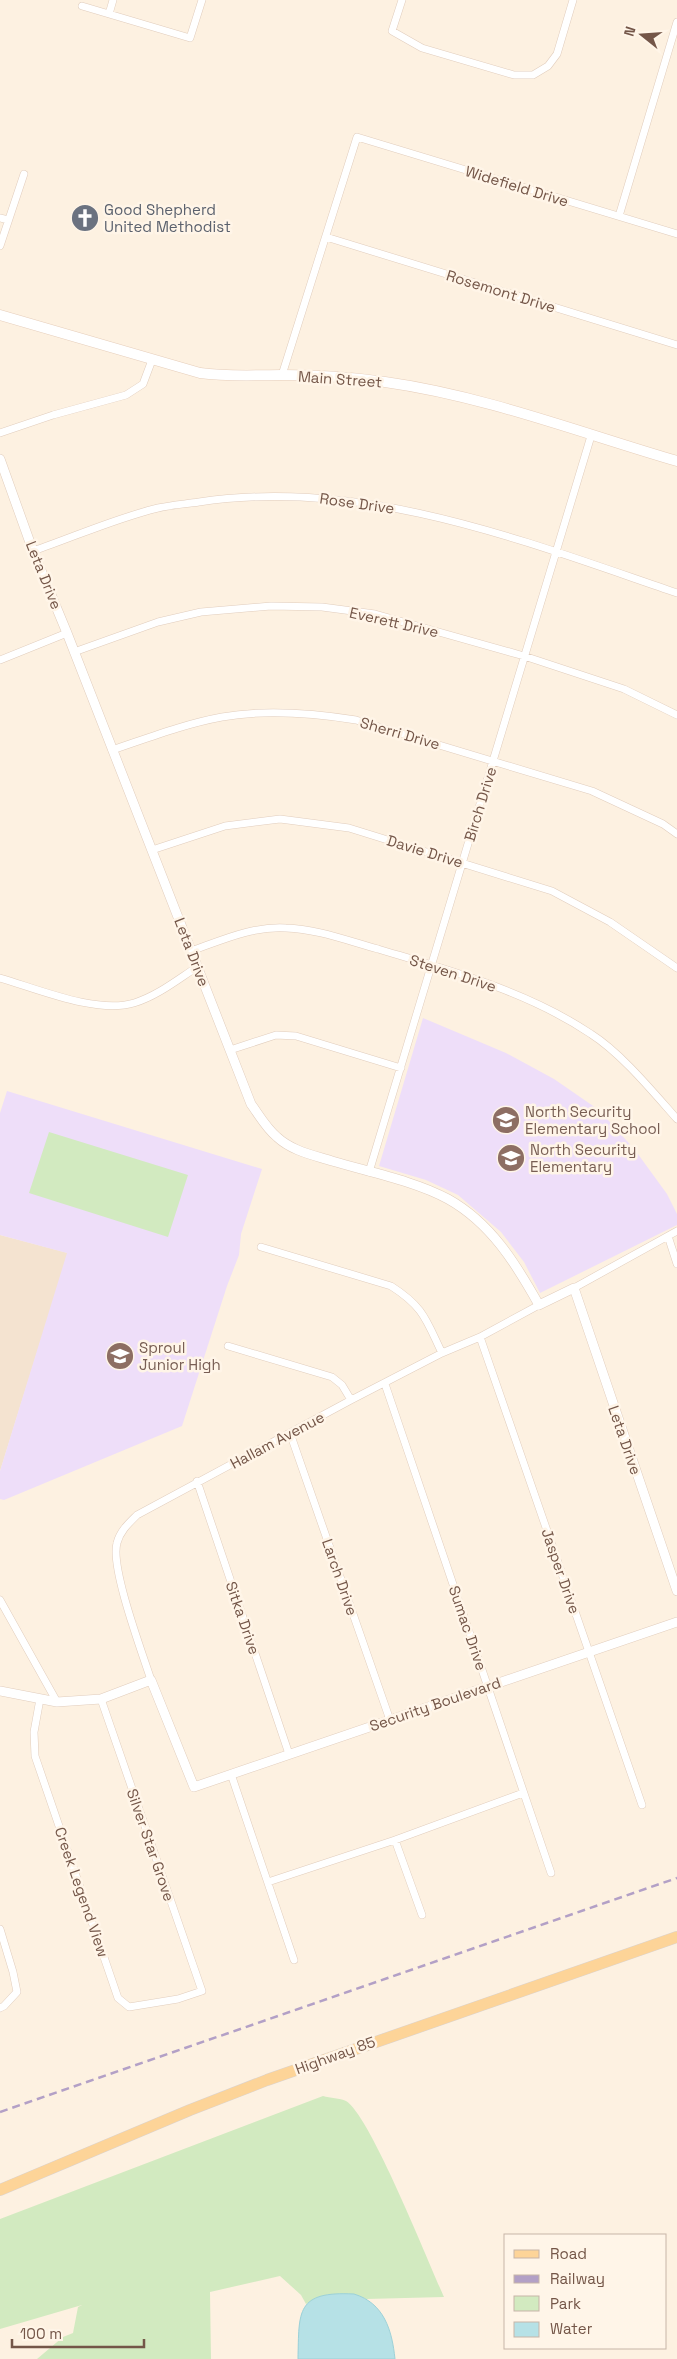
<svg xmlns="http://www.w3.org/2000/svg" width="677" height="2359" viewBox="0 0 677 2359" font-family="'Space Grotesk',sans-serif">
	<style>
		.residential { fill: #f4e3d0 }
		.education { fill: #eedef9 }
		.green { fill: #d2eac0 }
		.water { fill: #b6e1e6; stroke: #9cd1d8 }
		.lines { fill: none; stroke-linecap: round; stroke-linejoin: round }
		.minor-casing { stroke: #e1cdbd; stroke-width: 8 }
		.tertiary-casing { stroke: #e1cdbd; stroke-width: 10 }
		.secondary-casing { stroke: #e6cebb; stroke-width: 11 }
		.primary-casing { stroke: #dbd3cf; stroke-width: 12 }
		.minor { stroke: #fff; stroke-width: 7 }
		.tertiary { stroke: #fff; stroke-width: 9 }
		.secondary { stroke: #fff; stroke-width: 10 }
		.primary { stroke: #fdd498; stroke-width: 11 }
		.rail { stroke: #b3a0c6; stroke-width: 2.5; stroke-dasharray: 8 5; stroke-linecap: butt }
		.labels { text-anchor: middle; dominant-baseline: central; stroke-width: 5; stroke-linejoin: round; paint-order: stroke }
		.street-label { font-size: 15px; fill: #745648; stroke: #fff5e8 }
		.worship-label { font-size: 15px; fill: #5b616d; stroke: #fff5e8; text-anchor: start }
		.education-label { font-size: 15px; fill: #785e54; stroke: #fff5e8; text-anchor: start }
	</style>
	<rect width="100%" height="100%" fill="#fdf1e1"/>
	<path class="residential" d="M0,1235l68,18 -68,218z"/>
	<path class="education" d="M423,1018l83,35 48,26 45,31 36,40 32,44 10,20v11l-137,68 -16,-31 -23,-30 -43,-37 -32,-15 -47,-14z
		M7,1091l255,78 -21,65 -2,21 -12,31 -45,140 -178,74 -4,-1v-28l67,-218 -67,-18v-122z"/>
	<path class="green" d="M49,1132l139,43 -20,62 -139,-44z
		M323,2096c7,2 17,2 23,5 24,14 83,163 98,196l-78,2c-12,-6 -48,-2 -60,5l-5,-9 -21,-19 -70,16 1,67h-174l26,-22 10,-4 5,-26 4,-2 -82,24v-110z"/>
	<path class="water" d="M354,2294c30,9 38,36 41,65h-97c1,-48 -2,-68 56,-65z"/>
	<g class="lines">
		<defs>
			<path id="minor" d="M402,0l-10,31 30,17 92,27h19l15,-9 9,-12 16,-54
				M82,6l108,32 12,-38
				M109,14l4,-14
				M619,216l58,-194
				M0,218l8,2
				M326,237l351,108
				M0,246l24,-72
				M282,375l75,-238 320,97
				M0,433l53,-18 73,-20 17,-11 9,-24
				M33,551c41,-14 83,-33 125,-43 13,-3 28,-4 41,-6 165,-25 325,39 478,91
				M74,652l84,-30 43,-10 70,-6 51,1 53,7 149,42 100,33 53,26
				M0,660l67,-27
				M112,750c36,-12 72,-26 110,-33 44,-8 90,-4 134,3l236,71 71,33 14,10
				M152,850l73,-24 55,-7 69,9 203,63 58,31 67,46
				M191,951c31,-11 61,-25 95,-23 31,1 62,13 92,21 73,22 149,42 213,85 30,19 62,58 86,85
				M0,978c38,11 96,36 134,25 23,-7 43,-23 63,-36
				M230,1050l46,-15 20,1 105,32
				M369,1172l222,-736
				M668,1236l9,28
				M261,1247l130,39c33,21 35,34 51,67
				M574,1288l103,-57
				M480,1337l162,468
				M228,1346l104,31 10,8 9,15
				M385,1384l166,489
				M290,1433l100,287
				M197,1481l92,273
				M0,1600l57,102
				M151,1680c-9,-28 -41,-113 -34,-137 3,-12 12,-20 20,-28l214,-115 91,-47 38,-16 59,-32
				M40,1699l-6,33 1,24 83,242 11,9 49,-8 24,-8 -101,-292
				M231,1774l63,186
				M395,1840l27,75
				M268,1882l127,-42 128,-47
				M0,1929l13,43 4,20 -13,14 -4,2"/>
			<path id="tertiary" d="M0,459l33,92 34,82 184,471c8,11 15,24 26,33 15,14 36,18 55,24 37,11 83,20 116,38 43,24 68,65 91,106l35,-17 103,303
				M0,1691l57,11 44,-3 50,-19 43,107 483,-165"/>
			<path id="secondary" d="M0,315l200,58c28,4 56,2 83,2 35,0 68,2 102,7 100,14 196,51 292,79"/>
			<path id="primary" d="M0,2190l190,-80 77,-30 410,-143"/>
		</defs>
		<use href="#minor" class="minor-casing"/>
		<use href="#tertiary" class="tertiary-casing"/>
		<use href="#secondary" class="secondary-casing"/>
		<use href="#primary" class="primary-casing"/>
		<use href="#minor" class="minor"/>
		<use href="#tertiary" class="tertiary"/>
		<use href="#secondary" class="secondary"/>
		<use href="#primary" class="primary"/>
		<path class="rail" d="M0,2112l677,-234"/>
	</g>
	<defs>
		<symbol id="church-disc" viewBox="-11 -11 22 22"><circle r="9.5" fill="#6b7280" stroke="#fff5e8"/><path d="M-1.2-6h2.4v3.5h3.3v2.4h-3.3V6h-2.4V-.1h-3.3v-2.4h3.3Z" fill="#fff"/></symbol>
		<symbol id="school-disc" viewBox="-11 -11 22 22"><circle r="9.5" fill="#8d6e63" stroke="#fff5e8"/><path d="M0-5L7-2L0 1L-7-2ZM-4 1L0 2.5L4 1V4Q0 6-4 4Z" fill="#fff"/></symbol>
	</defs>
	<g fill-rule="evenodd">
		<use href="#church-disc" x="69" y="202" width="32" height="32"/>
		<use href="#school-disc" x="490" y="1104" width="32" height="32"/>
		<use href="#school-disc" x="495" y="1142" width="32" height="32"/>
		<use href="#school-disc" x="104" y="1340" width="32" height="32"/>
	</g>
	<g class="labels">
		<g class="street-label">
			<text transform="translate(517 186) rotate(17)">Widefield Drive</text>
			<text transform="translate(501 291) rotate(17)">Rosemont Drive</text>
			<text transform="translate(340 379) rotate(4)">Main Street</text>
			<text transform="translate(357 503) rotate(8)">Rose Drive</text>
			<text transform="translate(44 575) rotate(68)">Leta Drive</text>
			<text transform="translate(394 622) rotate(13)">Everett Drive</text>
			<text transform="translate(400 733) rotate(16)">Sherri Drive</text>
			<text transform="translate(480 804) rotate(-73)">Birch Drive</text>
			<text transform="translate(425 851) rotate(17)">Davie Drive</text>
			<text transform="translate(192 952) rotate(69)">Leta Drive</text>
			<text transform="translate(453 973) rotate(18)">Steven Drive</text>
			<text transform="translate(277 1440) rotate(-28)">Hallam Avenue</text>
			<text transform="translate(625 1440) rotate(71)">Leta Drive</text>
			<text transform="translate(561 1571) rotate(71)">Jasper Drive</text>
			<text transform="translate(340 1577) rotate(71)">Larch Drive</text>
			<text transform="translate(243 1618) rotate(71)">Sitka Drive</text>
			<text transform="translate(468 1628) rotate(71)">Sumac Drive</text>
			<text transform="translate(435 1704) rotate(-19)">Security Boulevard</text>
			<text transform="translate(151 1845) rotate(71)">Silver Star Grove</text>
			<text transform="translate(82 1892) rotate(71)">Creek Legend View</text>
			<text transform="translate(335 2055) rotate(-20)">Highway 85</text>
		</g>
		<g class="worship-label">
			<text x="104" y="209">Good Shepherd<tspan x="104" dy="17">United Methodist</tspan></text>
		</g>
		<g class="education-label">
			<text x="525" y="1111">North Security<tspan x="525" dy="17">Elementary School</tspan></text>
			<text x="530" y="1149">North Security<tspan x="530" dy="17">Elementary</tspan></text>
			<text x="139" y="1347">Sproul<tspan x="139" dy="17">Junior High</tspan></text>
		</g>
	</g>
	<rect x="504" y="2234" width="162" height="115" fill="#fff5e8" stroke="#c7b5a8"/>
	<rect x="514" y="2250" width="25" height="8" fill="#fdd498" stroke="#c7b5a8"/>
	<text x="550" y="2259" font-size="15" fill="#745648">Road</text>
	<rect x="514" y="2275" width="25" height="8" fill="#b3a0c6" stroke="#c7b5a8"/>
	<text x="550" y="2284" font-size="15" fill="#745648">Railway</text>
	<rect x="514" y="2296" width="25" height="15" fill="#d2eac0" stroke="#c7b5a8"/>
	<text x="550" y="2309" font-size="15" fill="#745648">Park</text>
	<rect x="514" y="2322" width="25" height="15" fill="#b6e1e6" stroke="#c7b5a8"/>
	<text x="550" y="2334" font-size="15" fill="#745648">Water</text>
	<g transform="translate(642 35) rotate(287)" stroke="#fff5e8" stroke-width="4" paint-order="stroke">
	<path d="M0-4L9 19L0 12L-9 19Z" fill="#745648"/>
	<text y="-8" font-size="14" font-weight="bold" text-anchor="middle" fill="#745648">N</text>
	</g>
	<path d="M12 2339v8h132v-8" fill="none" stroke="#745648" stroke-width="2.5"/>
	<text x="20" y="2339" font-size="15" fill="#745648" stroke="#fff5e8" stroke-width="4" paint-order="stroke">100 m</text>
</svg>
